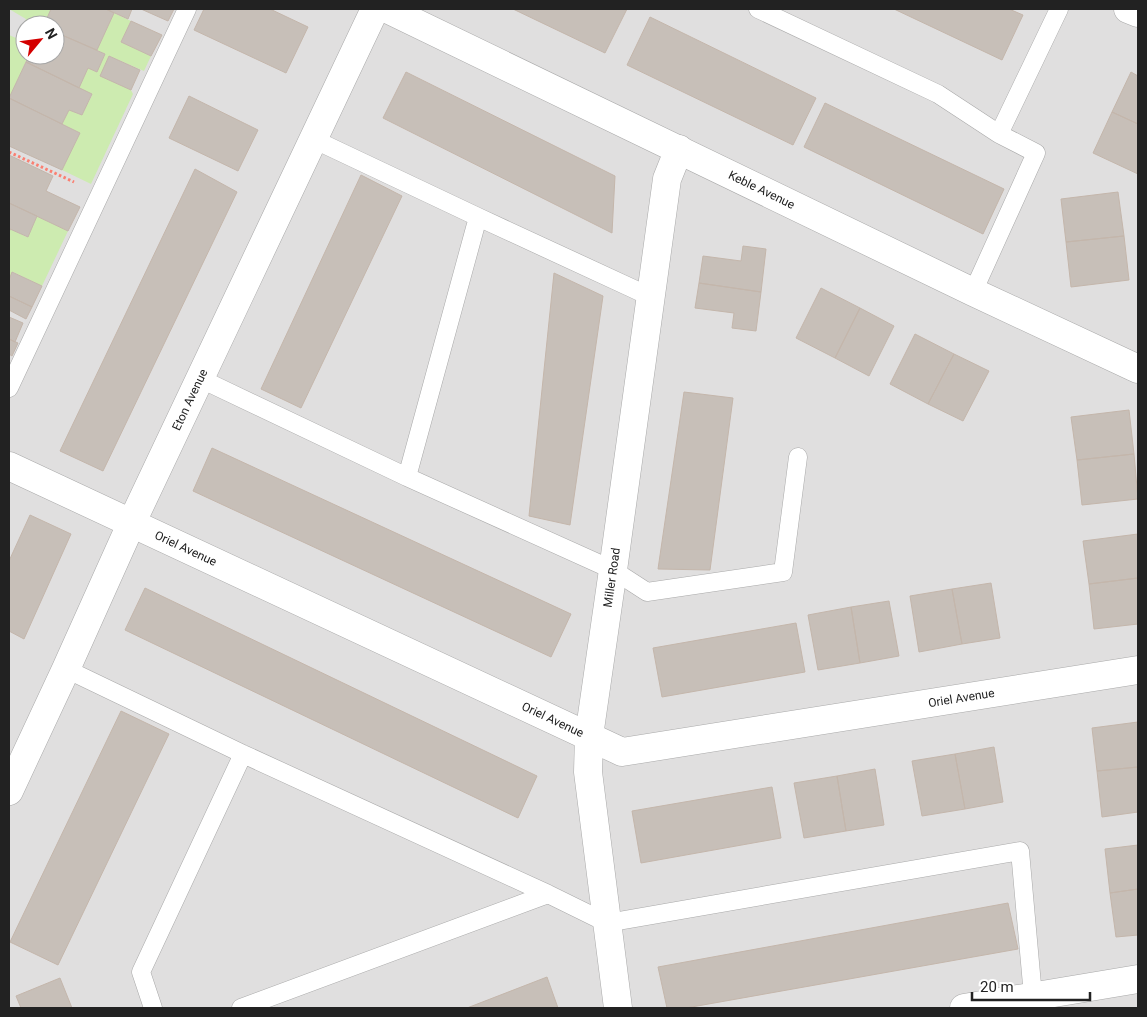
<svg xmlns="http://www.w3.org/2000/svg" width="1147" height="1017" viewBox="0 0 1147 1017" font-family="Roboto,sans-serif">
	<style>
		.residential { fill: #e0dfdf; fill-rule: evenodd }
		.grass { fill: #cdebb0 }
		.building { fill: #c7bfb8; stroke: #c4b6ab }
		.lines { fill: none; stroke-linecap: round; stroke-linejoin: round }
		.service-casing { stroke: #a9a9a9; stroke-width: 19 }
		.minor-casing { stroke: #a9a9a9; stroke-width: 29 }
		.path { stroke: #fa8072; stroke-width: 3; stroke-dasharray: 2.5 2.5; stroke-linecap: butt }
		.service { stroke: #fff; stroke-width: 18 }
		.minor { stroke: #fff; stroke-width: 28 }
		.labels { text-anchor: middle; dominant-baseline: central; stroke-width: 4; stroke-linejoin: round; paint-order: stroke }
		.street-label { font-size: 12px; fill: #222; stroke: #fff }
	</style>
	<rect width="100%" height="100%" fill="#f2efe9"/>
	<path class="residential" d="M9,9h1129v999h-1129zM25,25h30v30h-30z"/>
	<path class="grass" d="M9,9h42l-7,16h-19v30h4l-20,43v-63l7,3 10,-19z
		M114,13l17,8 -10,21 30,14 -7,15 -35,-15 -8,20 30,14 2,4 -42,90 -29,-14 18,-37 -18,-9 7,-14 13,5 10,-20 -13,-7 9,-20 9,4 8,-18 -8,-4z
		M37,216l31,15 -26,55 -29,-14 -4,8v-46l1,-5 17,8z"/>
	<path class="building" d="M51,9h55l8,4 -17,37 -42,-18v-7h-11z
		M106,9h26l-4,10z
		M141,9h33l-6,12z
		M204,9h66l38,18 -22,46 -92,-43z
		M513,9h114l-22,44z
		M894,9h115l14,6 -21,45z
		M650,17l166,81 -23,47 -166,-80z
		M131,21l31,14 -11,21 -30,-14z
		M55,32l50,22 -8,18 -9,-4 -9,20 -53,-26 3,-7h26z
		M109,56l31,14 -9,20 -31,-14z
		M26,62l66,32 -10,21 -13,-5 -7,14 -53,-26z
		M406,72l209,104 -3,57 -229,-115z
		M1131,72l7,4v48l-26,-12z
		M189,96l69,34 -20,41 -69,-33z
		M9,98l71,35 -18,37 -53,-24z
		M825,103l179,86 -21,45 -179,-87z
		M1112,112l26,12v50l-45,-21z
		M9,155l44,21 -7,15 34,16 -12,24 -59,-28z
		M195,169l42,23 -134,279 -43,-20z
		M361,175l41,21 -101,212 -40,-19z
		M1118,192l6,44 -58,6 -5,-43z
		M9,203l28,13 -9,21 -18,-8 -1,5z
		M1124,236l5,44 -58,7 -5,-45z
		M743,246l23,3 -5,43 -62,-9 4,-27 38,5z
		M12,272l30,14 -10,21 -23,-11v-16z
		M554,273l49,23 -33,229 -41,-9z
		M699,283l62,9 -5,39 -24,-3 2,-15 -39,-5z
		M821,288l39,20 -25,50 -39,-20z
		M9,296l23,11 -6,12 -17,-9z
		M860,308l34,18 -25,50 -34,-18z
		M9,317l14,6 -8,19 -6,-3z
		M915,334l39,20 -26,50 -38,-20z
		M9,339l9,4 -6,13 -3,-2z
		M954,354l35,17 -26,50 -35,-17z
		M684,392l49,6 -23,172 -52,-1z
		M1129,410l5,44 -57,6 -6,-43z
		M212,448l359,166 -20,43 -358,-166z
		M1134,454l4,45 -56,6 -5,-45z
		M30,515l41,19 -47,105 -15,-8v-70z
		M1138,534v44l-49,6 -6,-43z
		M1138,578v46l-44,5 -5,-45z
		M991,583l9,55 -38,6 -10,-55z
		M145,588l392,188 -19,42 -393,-188z
		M952,589l10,55 -43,8 -9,-56z
		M889,601l10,55 -39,7 -9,-56z
		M851,607l9,56 -42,7 -10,-55z
		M796,623l9,49 -143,25 -9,-49z
		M121,711l48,23 -111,231 -48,-23z
		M1138,722v45l-41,4 -5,-43z
		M994,747l9,55 -38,7 -10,-55z
		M955,754l10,55 -43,7 -10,-55z
		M1138,767v45l-36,5 -5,-46z
		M875,769l9,56 -38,6 -9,-55z
		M837,776l9,55 -42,7 -10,-55z
		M772,787l9,51 -140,25 -9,-52z
		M1138,845v44l-28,4 -5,-44z
		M1138,889v46l-22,2 -6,-44z
		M1008,903l10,46 -332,59h-19l-9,-41z
		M547,977l11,31h-91z
		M60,978l12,30h-51l-5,-12z"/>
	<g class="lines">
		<defs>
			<path id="service" d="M758,9l180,85 61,40
				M313,139l165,78 173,80
				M478,217l-71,260 206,93 34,22 136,-20 15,-115
				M973,292l63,-139 -37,-19 60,-125
				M201,379l206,98
				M9,388l178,-379
				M66,669l177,85 305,140
				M153,1008l-12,-36 102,-218
				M241,1008l307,-114 59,29 413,-72 13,145"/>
			<g id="minor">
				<path id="s1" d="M387,9l586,283 165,77"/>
				<path d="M1128,9l10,4"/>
				<path id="s2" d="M9,466l613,286 516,-82"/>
				<path id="s3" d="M9,791l57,-122 66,-147 243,-513"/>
				<path id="s4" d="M618,1008l-30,-236 1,-36 24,-166 54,-391 12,-30"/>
				<path d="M964,1008l174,-29"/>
			</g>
		</defs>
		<use href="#service" class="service-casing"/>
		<use href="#minor" class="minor-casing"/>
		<path class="path" d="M9,152l65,30"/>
		<use href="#service" class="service"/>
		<use href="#minor" class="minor"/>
	</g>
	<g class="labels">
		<g class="street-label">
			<text stroke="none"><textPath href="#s1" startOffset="416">Keble Avenue</textPath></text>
			<text stroke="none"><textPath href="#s3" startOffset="431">Eton Avenue</textPath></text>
			<text stroke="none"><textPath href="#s2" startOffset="195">Oriel Avenue</textPath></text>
			<text stroke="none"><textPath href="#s4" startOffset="434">Miller Road</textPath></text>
			<text stroke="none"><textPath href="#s2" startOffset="1020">Oriel Avenue</textPath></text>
			<text stroke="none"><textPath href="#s2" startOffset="600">Oriel Avenue</textPath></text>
		</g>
	</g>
	<rect width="1147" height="1017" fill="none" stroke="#222222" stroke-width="20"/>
	<g transform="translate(40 40) rotate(61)"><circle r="24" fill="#ffffff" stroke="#a7a7a7"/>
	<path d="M0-4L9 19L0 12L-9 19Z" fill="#d40000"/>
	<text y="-8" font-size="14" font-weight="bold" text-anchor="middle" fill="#222222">N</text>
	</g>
	<path d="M972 992v8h118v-8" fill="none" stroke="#222222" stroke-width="2.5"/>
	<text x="980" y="992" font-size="15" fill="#222222" stroke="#ffffff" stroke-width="4" paint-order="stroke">20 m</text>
</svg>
